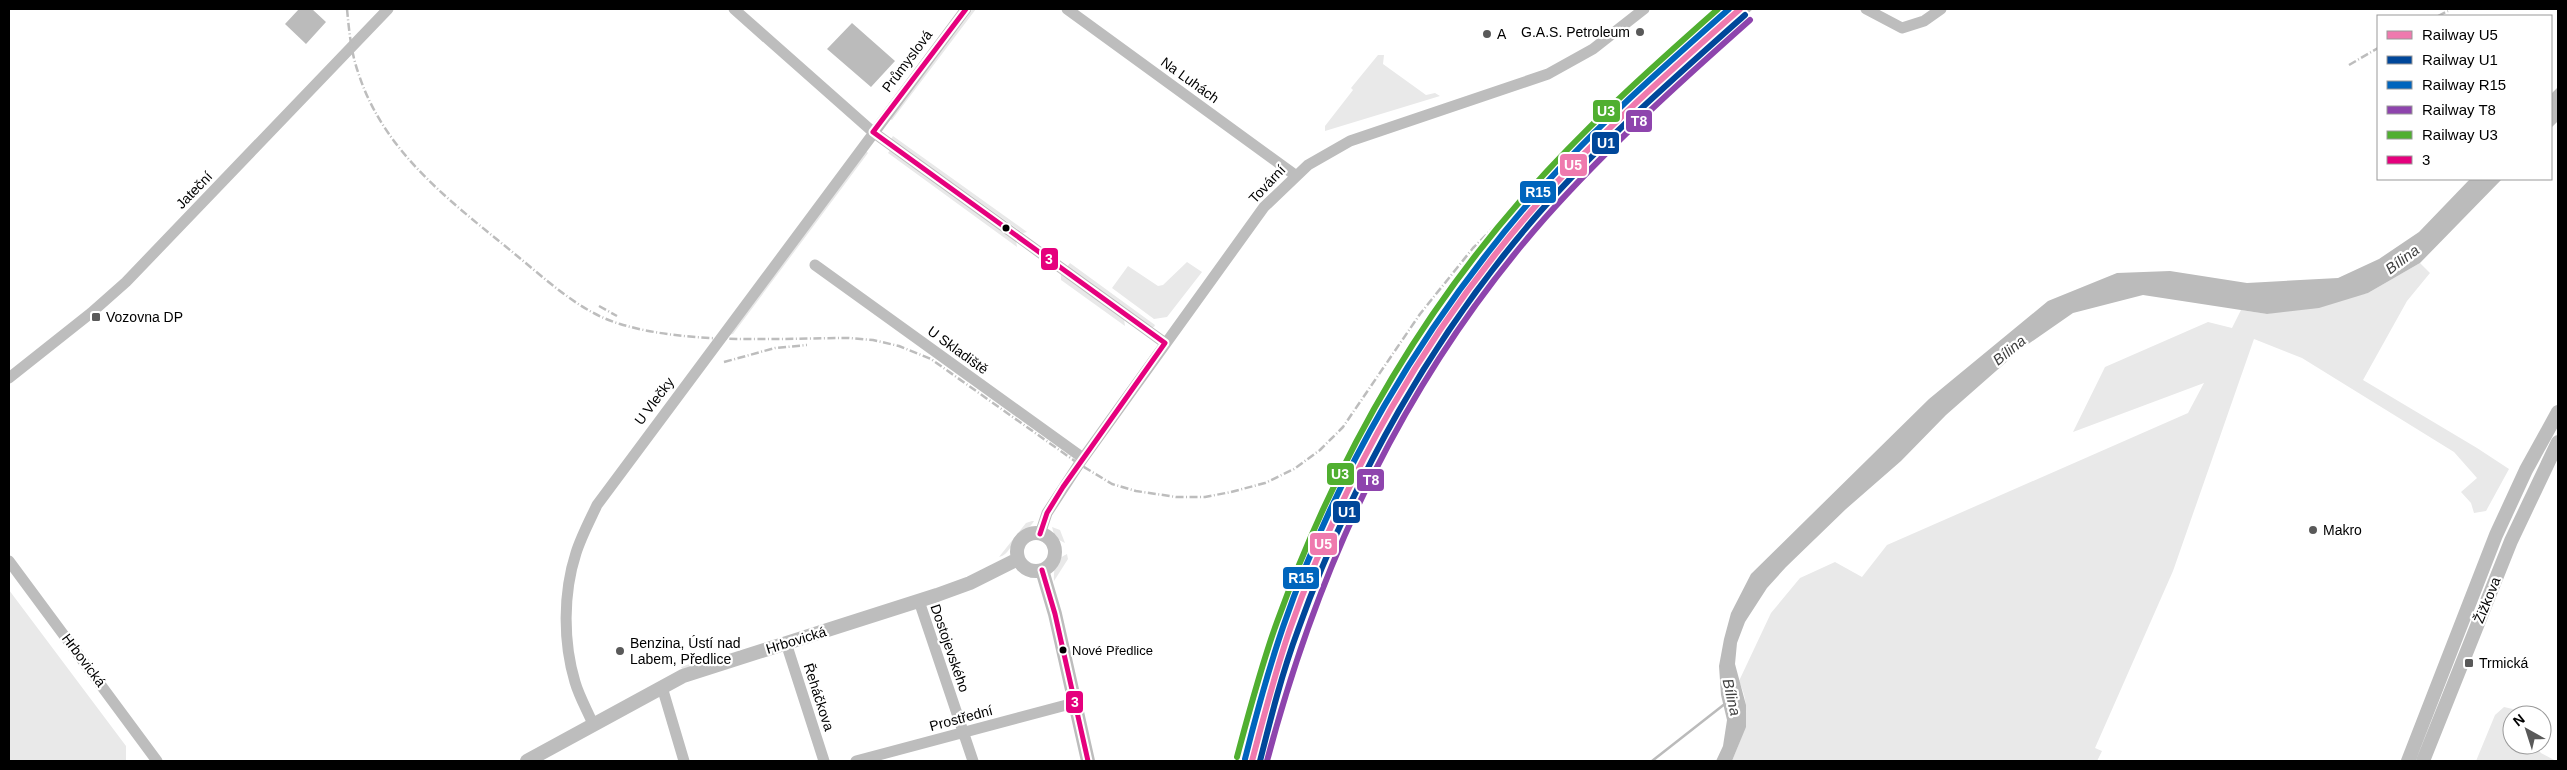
<svg xmlns="http://www.w3.org/2000/svg" width="2567" height="770" viewBox="0 0 2567 770" font-family="Arial,sans-serif">
	<style>
		.green { fill: #e9e9e9 }
		.water { fill: #bbb }
		.lines { fill: none; stroke-linecap: round; stroke-linejoin: round }
		.stream { stroke: #bbb; stroke-width: 2.5 }
		.minor { stroke: #bdbdbd; stroke-width: 11 }
		.major { stroke: #bdbdbd; stroke-width: 14 }
		.rail { stroke: #bdbdbd; stroke-width: 2.5; stroke-dasharray: 8 2.5 1 2.5; stroke-linecap: butt }
		.bus-1-casing { stroke: #fff; stroke-width: 9 }
		.bus-1 { stroke: #e5007d; stroke-width: 5 }
		.rail-1-casing { stroke: #fff; stroke-width: 10 }
		.rail-2-casing { stroke: #fff; stroke-width: 10 }
		.rail-3-casing { stroke: #fff; stroke-width: 10 }
		.rail-4-casing { stroke: #fff; stroke-width: 10 }
		.rail-5-casing { stroke: #fff; stroke-width: 10 }
		.rail-1 { stroke: #ef7aae; stroke-width: 6 }
		.rail-2 { stroke: #00479a; stroke-width: 6 }
		.rail-3 { stroke: #0065bd; stroke-width: 6 }
		.rail-4 { stroke: #8e44ad; stroke-width: 6 }
		.rail-5 { stroke: #50af30; stroke-width: 6 }
		.poi-dot { fill: #595959; stroke: #fff; stroke-width: 2 }
		.bus-dot { fill: #000; stroke: #fff; stroke-width: 2 }
		.labels { text-anchor: middle; dominant-baseline: central; stroke-width: 4.5; stroke-linejoin: round; paint-order: stroke }
		.bus-label { font-size: 13px; fill: #000; stroke: #fff; text-anchor: start }
		.poi-label { font-size: 14px; fill: #000; stroke: #fff; text-anchor: start }
		.street-label { font-size: 14px; fill: #000; stroke: #fff }
		.water-label { font-size: 15px; font-style: italic; fill: #3f3f3f; stroke: #fff }
		.line-badge { stroke: #fff; stroke-width: 2 }
		.badge-label { font-size: 14px; text-anchor: middle; font-weight: bold; fill: #fff }
	</style>
	<rect width="100%" height="100%" fill="#fff"/>
	<path class="green" d="M973,9h3l-84,111 -2,-1z
		M1378,55h6l-1,9 43,31 9,-2 5,3 -115,35v-5l28,-36 -2,-2z
		M893,136l134,96 -4,1 -132,-94z
		M890,150l126,91 1,6 -129,-94z
		M866,151l2,2 -135,181 -4,1z
		M1187,262l15,10 -35,45 -13,2 -42,-31 16,-22 30,20 5,-1z
		M1070,263l85,62 -1,2h-2l-85,-60z
		M2420,263l10,10 -23,28 -44,79 114,68 32,21 -23,42 -12,2 -3,-10 -10,-11 16,-14 -23,-26 -152,-94 -48,-19 -81,232 -78,177 7,3 -5,10h-365c12,-29 21,-49 7,-80l32,-68 29,-35 35,-16 27,15 25,-32 301,-132 16,-30 -131,49 32,-65 103,-45 24,6 9,-18 26,4 101,-21z
		M1061,274l63,45 1,7 -64,-46z
		M1032,521h2c-4,7 -10,10 -15,15 -8,7 -9,18 -20,21l27,-34z
		M1052,527l8,3 5,13 -10,-5z
		M1067,554l1,5 -14,22c-1,-10 2,-23 13,-27z
		M9,590l117,156v15h-117z
		M716,655l-1,3 -32,13 -2,-4z
		M2504,707l26,6 1,2h-19v30h22l7,8 15,8h-80l19,-46z"/>
	<path class="water" d="M299,9h13l14,13 -20,22 -21,-20z
		M852,23l43,38 -24,26 -44,-38z
		M2558,87v34l-7,7v-34z
		M2470,179h32l-82,84 -52,30 -49,15 -52,6 -124,-19 -70,18 -52,36 -75,66 -45,46 -55,48 -60,58 -19,21 -22,34 -8,21 -2,21 11,41v22l-14,34h-16l7,-15 4,-26 -6,-25 -2,-29 5,-27 7,-26 20,-39 178,-175 119,-98 69,-28 53,-2 77,12 91,-5 41,-19 40,-27z"/>
	<g class="lines">
		<path class="stream" d="M1652,761l74,-58"/>
		<path class="minor" d="M734,9l139,123 292,211
			M1067,9l228,166
			M1866,9l36,19 22,-7 17,-12
			M815,265l268,193
			M9,378l82,-65 35,-31 262,-273
			M1040,534l7,-21 32,-49 185,-257 44,-42 42,-24 198,-67 45,-25 51,-40
			M9,561l148,200
			M919,601l54,160
			M786,643l38,118
			M662,687l22,74
			M593,724c-6,-14 -14,-28 -18,-42 -12,-40 -12,-89 1,-129 5,-16 14,-33 21,-48l369,-496
			M856,761l218,-58"/>
		<path class="major" d="M1017 552a19 19 0 1 1 38 0a19 19 0 1 1-38 0Z
			M1042,570l13,44 33,147
			M527,761l156,-85 254,-81 33,-12 48,-24
			M2408,761l88,-226 30,-65 32,-58
			M2423,761l88,-220 47,-99"/>
		<path class="rail" d="M347,9c2,21 4,43 11,63 26,82 95,131 158,183 32,26 64,57 104,69 70,21 156,14 229,14l24,2 26,6 32,13 148,105 33,20 24,7 40,6h29l26,-5 34,-9 29,-14 26,-19 23,-23 77,-113 53,-66 156,-155 70,-64
			M2438,16l10,-5
			M2349,65l29,-17
			M599,306l18,10
			M724,362l51,-14 32,-3
			M1259,761c50,-201 142,-392 280,-548 65,-73 138,-139 212,-204"/>
		<defs>
			<path id="bus-1" d="M873,132l292,211
				M873,132l93,-123
				M1040,534l7,-21 16,-26 102,-144
				M1042,570l13,44 33,147"/>
		</defs>
		<use href="#bus-1" class="bus-1-casing"/>
		<use href="#bus-1" class="bus-1"/>
		<defs>
			<path id="rail-1" d="M1252,761c12,-45 23,-89 38,-132 54,-153 136,-297 242,-419 63,-73 136,-137 208,-201"/>
			<path id="rail-2" d="M1260,761c11,-44 22,-88 38,-131 54,-151 135,-295 240,-416 63,-72 136,-136 207,-199"/>
			<path id="rail-3" d="M1245,759c11,-44 23,-88 38,-132 53,-154 137,-297 243,-421 61,-72 133,-135 203,-197"/>
			<path id="rail-4" d="M1267,761c53,-201 139,-385 278,-543 63,-71 134,-135 205,-198"/>
			<path id="rail-5" d="M1237,757c12,-45 24,-91 40,-135 56,-154 137,-300 245,-423 60,-69 128,-130 196,-190"/>
		</defs>
		<use href="#rail-1" class="rail-1-casing"/>
		<use href="#rail-2" class="rail-2-casing"/>
		<use href="#rail-3" class="rail-3-casing"/>
		<use href="#rail-4" class="rail-4-casing"/>
		<use href="#rail-5" class="rail-5-casing"/>
		<use href="#rail-1" class="rail-1"/>
		<use href="#rail-2" class="rail-2"/>
		<use href="#rail-3" class="rail-3"/>
		<use href="#rail-4" class="rail-4"/>
		<use href="#rail-5" class="rail-5"/>
	</g>
	<g class="poi-dot">
		<circle cx="1640" cy="32" r="5"/>
		<circle cx="1487" cy="34" r="5"/>
		<rect x="91" y="312" width="10" height="10" rx="2.5"/>
		<circle cx="2313" cy="530" r="5"/>
		<circle cx="620" cy="651" r="5"/>
		<rect x="2464" y="658" width="10" height="10" rx="2.5"/>
	</g>
	<g class="bus-dot">
		<circle cx="1006" cy="228" r="4.5"/>
		<circle cx="1063" cy="650" r="4.5"/>
	</g>
	<g class="labels">
		<g class="bus-label">
			<text x="1072" y="650">Nové Předlice</text>
		</g>
		<g class="poi-label">
			<text x="1630" y="32" text-anchor="end">G.A.S. Petroleum</text>
			<text x="1497" y="34">A</text>
			<text x="106" y="317">Vozovna DP</text>
			<text x="2323" y="530">Makro</text>
			<text x="630" y="643">Benzina, Ústí nad<tspan x="630" dy="16">Labem, Předlice</tspan></text>
			<text x="2479" y="663">Trmická</text>
		</g>
		<g class="street-label">
			<text transform="translate(907 61) rotate(-53)">Průmyslová</text>
			<text transform="translate(1190 80) rotate(36)">Na Luhách</text>
			<text transform="translate(1267 184) rotate(-47)">Tovární</text>
			<text transform="translate(194 190) rotate(-46)">Jateční</text>
			<text transform="translate(958 350) rotate(36)">U Skladiště</text>
			<text transform="translate(654 401) rotate(-53)">U Vlečky</text>
			<text transform="translate(2487 600) rotate(-68)">Žižkova</text>
			<text transform="translate(796 640) rotate(-17)">Hrbovická</text>
			<text transform="translate(950 648) rotate(71)">Dostojevského</text>
			<text transform="translate(84 660) rotate(53)">Hrbovická</text>
			<text transform="translate(819 697) rotate(72)">Řeháčkova</text>
			<text transform="translate(961 718) rotate(-15)">Prostřední</text>
		</g>
		<g class="water-label">
			<text transform="translate(2402 259) rotate(-37)">Bílina</text>
			<text transform="translate(2009 350) rotate(-39)">Bílina</text>
			<text transform="translate(1732 697) rotate(77)">Bílina</text>
		</g>
	</g>
	<g class="line-badge">
		<rect x="1592" y="99" width="29" height="24" rx="5" fill="#50af30"/>
		<rect x="1625" y="109" width="28" height="24" rx="5" fill="#8e44ad"/>
		<rect x="1591" y="131" width="29" height="24" rx="5" fill="#00479a"/>
		<rect x="1559" y="153" width="29" height="24" rx="5" fill="#ef7aae"/>
		<rect x="1519" y="180" width="38" height="24" rx="5" fill="#0065bd"/>
		<rect x="1040" y="247" width="19" height="24" rx="5" fill="#e5007d"/>
		<rect x="1326" y="462" width="29" height="24" rx="5" fill="#50af30"/>
		<rect x="1356" y="468" width="29" height="24" rx="5" fill="#8e44ad"/>
		<rect x="1332" y="500" width="29" height="24" rx="5" fill="#00479a"/>
		<rect x="1309" y="532" width="29" height="24" rx="5" fill="#ef7aae"/>
		<rect x="1282" y="566" width="38" height="24" rx="5" fill="#0065bd"/>
		<rect x="1065" y="690" width="19" height="24" rx="5" fill="#e5007d"/>
	</g>
	<g class="badge-label">
		<text x="1606" y="116">U3</text>
		<text x="1639" y="126">T8</text>
		<text x="1606" y="148">U1</text>
		<text x="1573" y="170">U5</text>
		<text x="1538" y="197">R15</text>
		<text x="1049" y="264">3</text>
		<text x="1340" y="479">U3</text>
		<text x="1371" y="485">T8</text>
		<text x="1347" y="517">U1</text>
		<text x="1323" y="549">U5</text>
		<text x="1301" y="583">R15</text>
		<text x="1075" y="707">3</text>
	</g>
	<rect width="2567" height="770" fill="none" stroke="#000000" stroke-width="20"/>
	<rect x="2377" y="15" width="175" height="165" fill="#ffffff" stroke="#999999"/>
	<rect x="2387" y="31" width="25" height="8" fill="#ef7aae" stroke="#999999"/>
	<text x="2422" y="40" font-size="15" fill="#000000">Railway U5</text>
	<rect x="2387" y="56" width="25" height="8" fill="#00479a" stroke="#999999"/>
	<text x="2422" y="65" font-size="15" fill="#000000">Railway U1</text>
	<rect x="2387" y="81" width="25" height="8" fill="#0065bd" stroke="#999999"/>
	<text x="2422" y="90" font-size="15" fill="#000000">Railway R15</text>
	<rect x="2387" y="106" width="25" height="8" fill="#8e44ad" stroke="#999999"/>
	<text x="2422" y="115" font-size="15" fill="#000000">Railway T8</text>
	<rect x="2387" y="131" width="25" height="8" fill="#50af30" stroke="#999999"/>
	<text x="2422" y="140" font-size="15" fill="#000000">Railway U3</text>
	<rect x="2387" y="156" width="25" height="8" fill="#e5007d" stroke="#999999"/>
	<text x="2422" y="165" font-size="15" fill="#000000">3</text>
	<g transform="translate(2527 730) rotate(321)"><circle r="24" fill="#ffffff" stroke="#999999"/>
	<path d="M0-4L9 19L0 12L-9 19Z" fill="#595959"/>
	<text y="-8" font-size="14" font-weight="bold" text-anchor="middle" fill="#000000">N</text>
	</g>
</svg>
